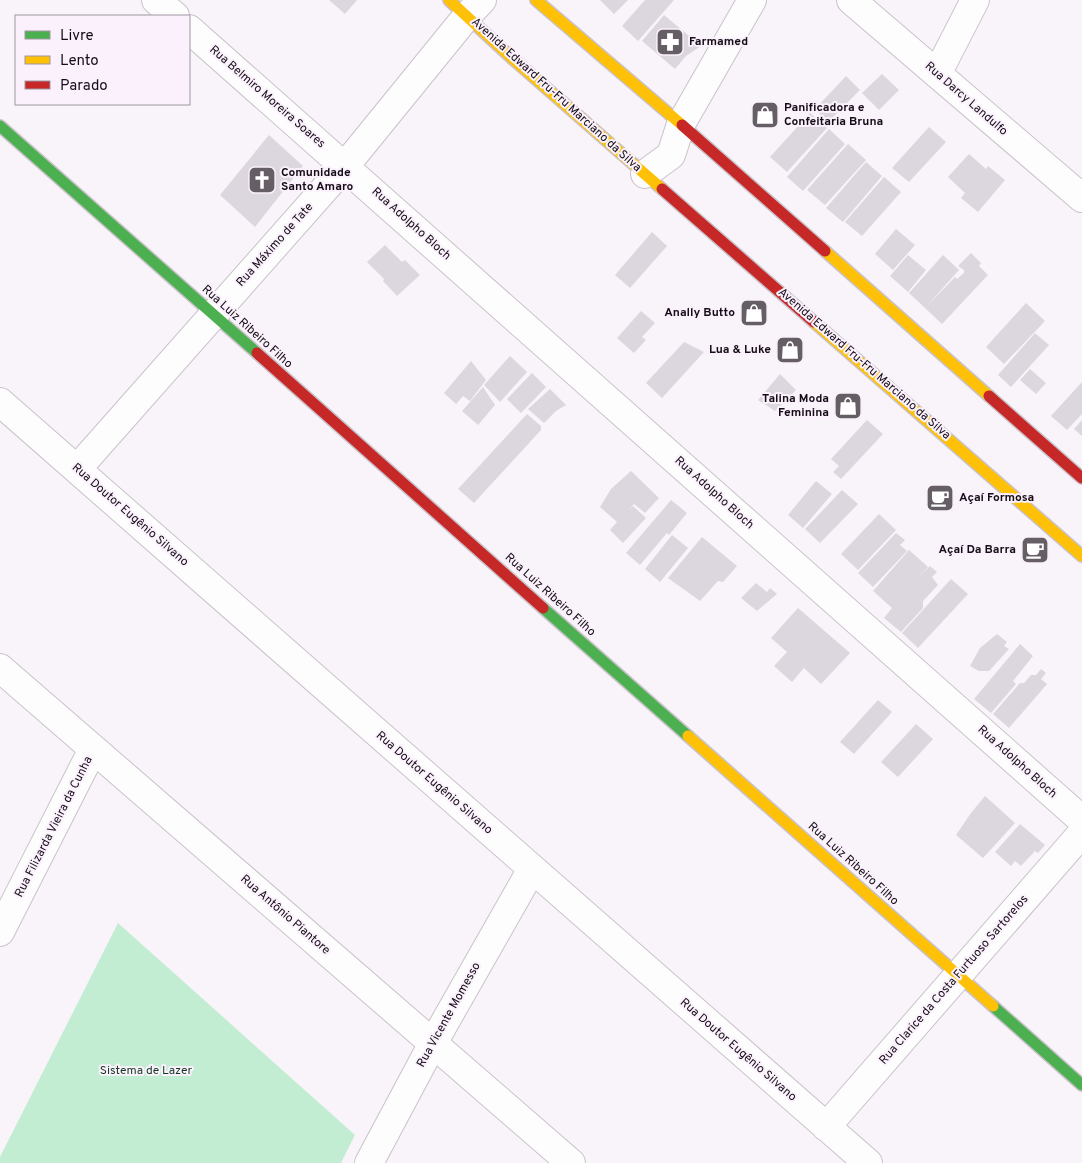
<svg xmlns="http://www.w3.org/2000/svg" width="1082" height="1163" viewBox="0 0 1082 1163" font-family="Overpass,sans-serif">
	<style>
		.green { fill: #c3edd2 }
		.building { fill: #dcd6de }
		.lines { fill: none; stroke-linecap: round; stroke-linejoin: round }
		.street-casing { stroke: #c9c2ca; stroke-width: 30 }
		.fast-casing { stroke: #c9c2ca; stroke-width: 14 }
		.slow-casing { stroke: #c9c2ca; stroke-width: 14 }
		.jam-casing { stroke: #c9c2ca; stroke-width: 14 }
		.street { stroke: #fefdfe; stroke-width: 28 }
		.fast { stroke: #4caf50; stroke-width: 11 }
		.slow { stroke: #ffc107; stroke-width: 11 }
		.jam { stroke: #c62828; stroke-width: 11 }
		.labels { text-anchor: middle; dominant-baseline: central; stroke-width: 4; stroke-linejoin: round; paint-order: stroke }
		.poi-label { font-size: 12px; font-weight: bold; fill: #150d16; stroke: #faf1fc; text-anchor: start }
		.street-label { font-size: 12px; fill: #150d16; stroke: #faf1fc }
		.park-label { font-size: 12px; fill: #143922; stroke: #faf1fc }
	</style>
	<rect width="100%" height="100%" fill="#f9f4f9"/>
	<path class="green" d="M118,923l237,212 -14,28h-341v-6z"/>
	<path class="building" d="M329,0h28l-12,14z
		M600,0h28l-14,14z
		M645,0h29l-36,41 -16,-15z
		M664,15l37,31 -15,10 -11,13 -33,-28z
		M882,74l17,16 -20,20 -17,-17z
		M846,76l14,14 -32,32 -13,-13z
		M810,113l17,15 -40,44 -17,-15z
		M929,127l17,15 -37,40 -17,-14z
		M829,129l16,15 -42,47 -16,-14z
		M269,135l34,31 -48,61 -35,-32z
		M848,144l18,16 -41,45 -18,-15z
		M969,154l17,15 2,-3 17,14 -27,32 -17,-14 4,-5 -17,-16z
		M866,162l16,14 -39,46 -17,-14z
		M884,177l17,15 -39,44 -17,-14z
		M896,229l19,16 -22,25 -18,-16z
		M652,232l15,14 -37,42 -15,-13z
		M385,245l17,17 3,-2 15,15 -23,21 -14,-15 1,-2 -17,-17z
		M971,253l10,10 -2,3 9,9 -46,49 -17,-16 30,-31 2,2 7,-6v-3l-6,-4z
		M908,255l18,15 -18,22 -18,-16z
		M943,255l16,15 -34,38 -16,-15z
		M1026,303l19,18 -41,43 -18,-17z
		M641,311l14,12 -13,14 4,3 -12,13 -17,-15z
		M1035,333l14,12 -38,42 -13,-12z
		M684,342l20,10 -42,46 -16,-15z
		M510,356l17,16 -27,30 -16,-17z
		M471,361l15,19 -16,21 -7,-5 -7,8 -12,-11z
		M1030,369l16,14 -10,11 -16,-14z
		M532,373l14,14 -25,26 -14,-14z
		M780,374l16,16 -21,21 -17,-11z
		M1082,382v32l-15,16 -16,-14z
		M483,387l12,18 -17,20 -16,-14z
		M550,389l16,16 -10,6 -12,12 -16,-14z
		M527,414l14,12v4l-67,73 -16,-14z
		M867,420l16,14 -42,45 -8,-7 6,-6 -8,-7z
		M1082,420v16l-8,-7z
		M631,471l28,27 -14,15 -11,-9 -6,6 5,-4 13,12 -23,25 -13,-13 7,-8 -17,-15 11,-18z
		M816,481l16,13 -29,34 -15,-13z
		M842,490l16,14 -38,39 -15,-14z
		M671,500l16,13 -18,22 -2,-2 -27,32 -14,-12z
		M879,514l17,16 -38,40 -17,-16z
		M896,533l9,7 -5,5 7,6 -34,36 -15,-14z
		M672,535l16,13 -28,34 -15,-13z
		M702,537l35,29 -14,16 -5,-1 -18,20 -32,-23z
		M909,550l19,17 -12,12 14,-13 7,6 -5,5 6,8 -15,16v7l-22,24 -17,-14 8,-10 -19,-17z
		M951,579l17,15 -50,54 -16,-15z
		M756,583l11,9 3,-4 7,6 -20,17 -16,-13z
		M798,608l52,45 -29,31 -17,-16 -12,14 -18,-16 13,-14 -16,-14z
		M997,634l10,8 -3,4 5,3 -20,22h-10l-9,-5 10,-18z
		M1020,644l13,12 -20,25 3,3 -25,29 -17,-14z
		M1041,669l5,4 -5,6 6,5 -38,44 -16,-14 27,-31h4l7,-8h5z
		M878,700l14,12 -38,42 -14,-12z
		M916,724l17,15 -35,38 -17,-15z
		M985,796l30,27 -32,35 -27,-23 15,-22z
		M1020,824l25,21 -7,8 -3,-2 -14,15 -6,-5 -4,5 -16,-14z"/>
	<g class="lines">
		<defs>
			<path id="street" d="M156,0l19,16
				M851,0l231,198
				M189,29l893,791
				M937,74l38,-74
				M645,174l26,-19 10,-31 71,-124
				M0,402l868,761
				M77,469l268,-303 122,-150 15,-16
				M0,668l571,495
				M0,932l93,-183
				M826,1127l256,-294
				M369,1163l64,-120 99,-174"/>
			<path id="fast" d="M0,126l257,227
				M543,608l145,128
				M993,1006l89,79"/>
			<path id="slow" d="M449,0l64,59 149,130
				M536,0l146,125
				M825,251l164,145
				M814,322l268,234
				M688,736l305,270"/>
			<path id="jam" d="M682,125l143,126
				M662,189l152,133
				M257,353l286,255
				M989,396l93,82"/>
		</defs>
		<use href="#street" class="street-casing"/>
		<use href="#fast" class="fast-casing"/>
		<use href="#slow" class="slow-casing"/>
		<use href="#jam" class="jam-casing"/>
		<use href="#street" class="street"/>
		<use href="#fast" class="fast"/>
		<use href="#slow" class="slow"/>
		<use href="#jam" class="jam"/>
	</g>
	<defs>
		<symbol id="pharmacy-square" viewBox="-11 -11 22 22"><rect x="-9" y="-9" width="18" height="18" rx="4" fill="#655e65" stroke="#faf1fc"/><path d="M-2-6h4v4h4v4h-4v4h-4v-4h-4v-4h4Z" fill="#fff"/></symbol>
		<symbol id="shop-square" viewBox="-11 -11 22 22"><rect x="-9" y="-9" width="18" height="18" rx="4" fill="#655e65" stroke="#faf1fc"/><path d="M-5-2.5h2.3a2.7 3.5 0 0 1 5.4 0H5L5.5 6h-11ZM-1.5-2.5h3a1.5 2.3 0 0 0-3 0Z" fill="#fff"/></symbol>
		<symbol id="church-square" viewBox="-11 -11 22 22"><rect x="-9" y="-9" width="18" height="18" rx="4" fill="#655e65" stroke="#faf1fc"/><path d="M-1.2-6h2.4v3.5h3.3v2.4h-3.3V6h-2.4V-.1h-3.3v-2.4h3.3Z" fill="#fff"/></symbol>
		<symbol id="cafe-square" viewBox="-11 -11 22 22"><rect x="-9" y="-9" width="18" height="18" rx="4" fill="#655e65" stroke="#faf1fc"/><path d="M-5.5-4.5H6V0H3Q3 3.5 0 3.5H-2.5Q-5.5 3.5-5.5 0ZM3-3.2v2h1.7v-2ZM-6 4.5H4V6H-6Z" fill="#fff"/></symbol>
	</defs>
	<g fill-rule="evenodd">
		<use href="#pharmacy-square" x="654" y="26" width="32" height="32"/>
		<use href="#shop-square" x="749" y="99" width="32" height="32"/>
		<use href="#church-square" x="246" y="164" width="32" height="32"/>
		<use href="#shop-square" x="738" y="297" width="32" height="32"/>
		<use href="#shop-square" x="774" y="334" width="32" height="32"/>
		<use href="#shop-square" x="832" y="390" width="32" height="32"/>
		<use href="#cafe-square" x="924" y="482" width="32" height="32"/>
		<use href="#cafe-square" x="1019" y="534" width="32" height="32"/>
	</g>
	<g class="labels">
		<g class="poi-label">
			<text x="689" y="42">Farmamed</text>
			<text x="784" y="108">Panificadora e<tspan x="784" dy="14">Confeitaria Bruna</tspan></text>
			<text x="281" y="173">Comunidade<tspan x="281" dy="14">Santo Amaro</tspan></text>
			<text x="735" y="313" text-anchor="end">Anally Butto</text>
			<text x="771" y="350" text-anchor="end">Lua &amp; Luke</text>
			<text x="829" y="399" text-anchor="end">Talina Moda<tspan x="829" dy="14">Feminina</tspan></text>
			<text x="959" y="498">Açaí Formosa</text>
			<text x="1016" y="550" text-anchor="end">Açaí Da Barra</text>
		</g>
		<g class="street-label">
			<text transform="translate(556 95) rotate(42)">Avenida Edward Fru-Fru Marciano da Silva</text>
			<text transform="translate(267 97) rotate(41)">Rua Belmiro Moreira Soares</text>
			<text transform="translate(966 99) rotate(41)">Rua Darcy Landulfo</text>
			<text transform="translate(411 224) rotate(42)">Rua Adolpho Bloch</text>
			<text transform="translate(275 245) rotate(-48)">Rua Máximo de Tate</text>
			<text transform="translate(247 327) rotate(42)">Rua Luiz Ribeiro Filho</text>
			<text transform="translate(864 364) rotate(41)">Avenida Edward Fru-Fru Marciano da Silva</text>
			<text transform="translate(714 493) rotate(42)">Rua Adolpho Bloch</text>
			<text transform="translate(130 515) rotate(41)">Rua Doutor Eugênio Silvano</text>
			<text transform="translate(550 595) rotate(42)">Rua Luiz Ribeiro Filho</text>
			<text transform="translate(1017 762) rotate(42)">Rua Adolpho Bloch</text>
			<text transform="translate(434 783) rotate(41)">Rua Doutor Eugênio Silvano</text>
			<text transform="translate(54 827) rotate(-63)">Rua Filizarda Vieira da Cunha</text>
			<text transform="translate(853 864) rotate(42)">Rua Luiz Ribeiro Filho</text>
			<text transform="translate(285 915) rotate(41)">Rua Antônio Piantore</text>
			<text transform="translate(954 980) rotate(-49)">Rua Clarice da Costa Furtuoso Sartorelos</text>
			<text transform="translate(449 1015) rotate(-61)">Rua Vicente Momesso</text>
			<text transform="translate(738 1050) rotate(41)">Rua Doutor Eugênio Silvano</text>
		</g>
		<g class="park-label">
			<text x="146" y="1071">Sistema de Lazer</text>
		</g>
	</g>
	<rect x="15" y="15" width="175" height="90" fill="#faf1fc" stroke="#9e96a0"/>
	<rect x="25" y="31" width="25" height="8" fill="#4caf50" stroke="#9e96a0"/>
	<text x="60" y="40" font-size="15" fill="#150d16">Livre</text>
	<rect x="25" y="56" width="25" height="8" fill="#ffc107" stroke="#9e96a0"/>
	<text x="60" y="65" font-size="15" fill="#150d16">Lento</text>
	<rect x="25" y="81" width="25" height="8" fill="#c62828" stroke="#9e96a0"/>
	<text x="60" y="90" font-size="15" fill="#150d16">Parado</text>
</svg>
